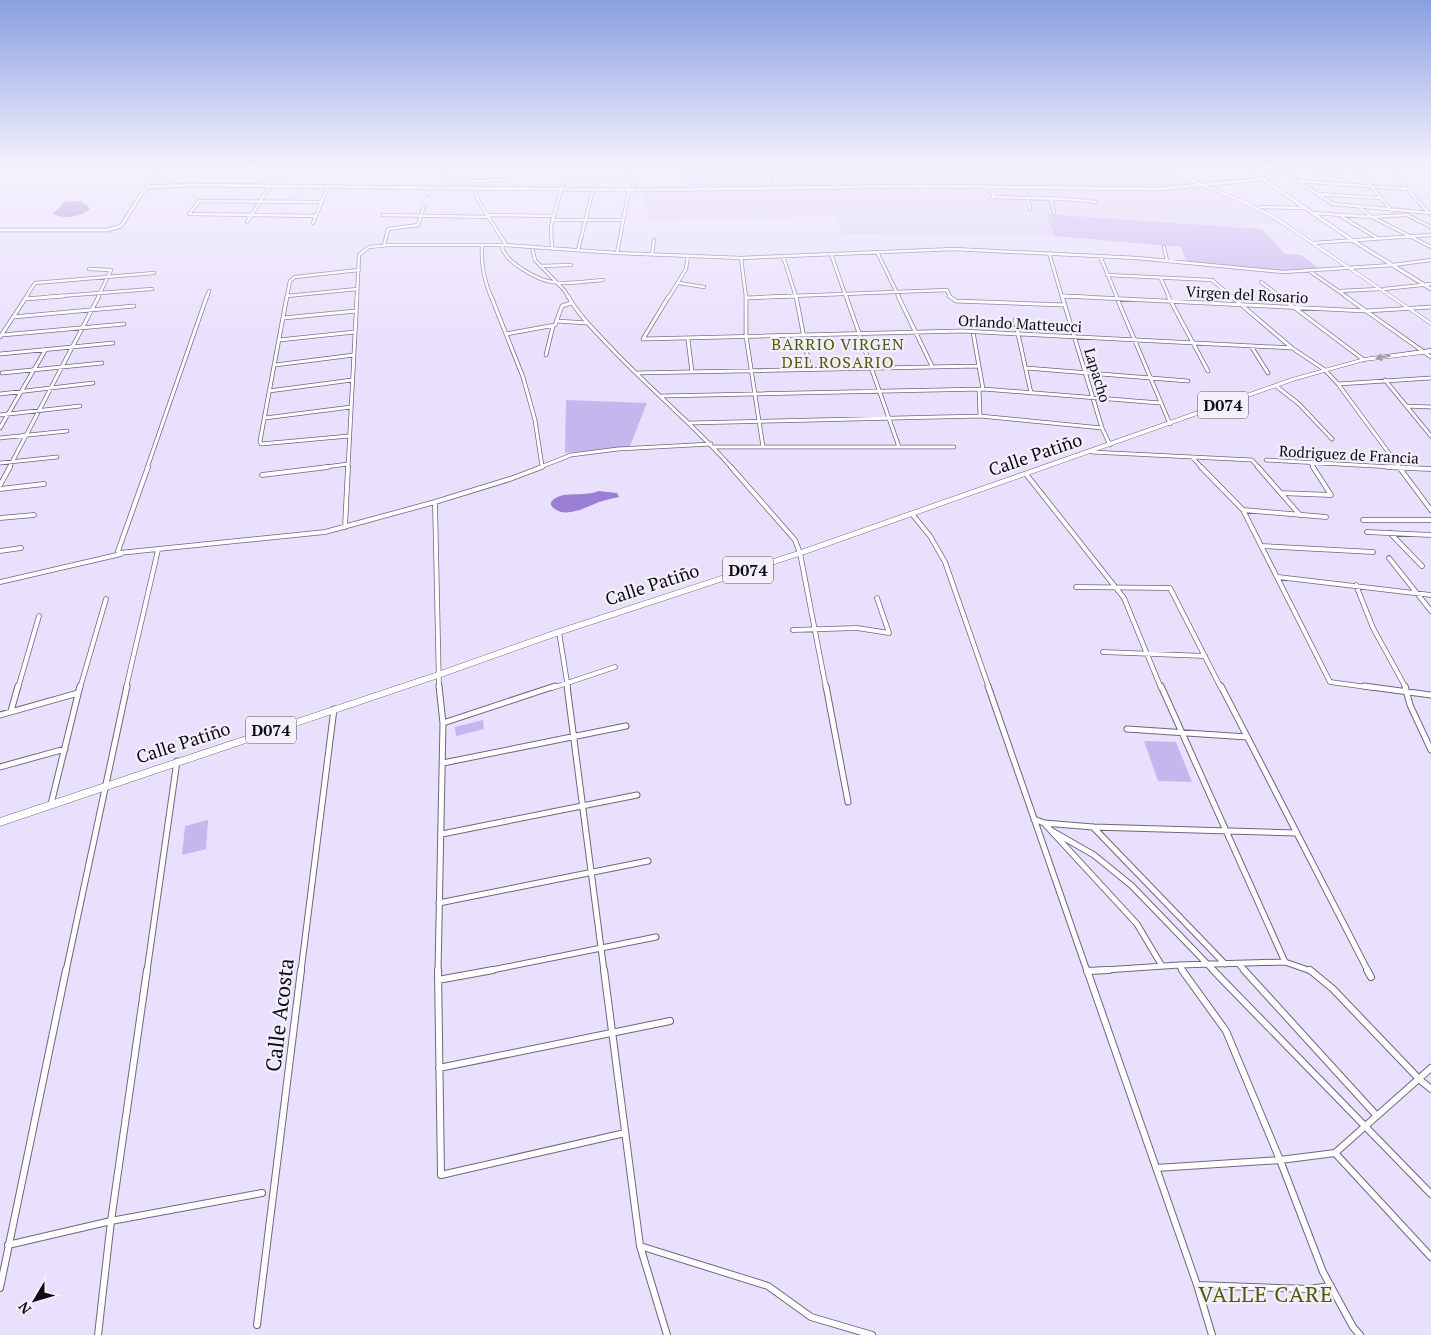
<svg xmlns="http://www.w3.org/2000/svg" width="1431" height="1335" viewBox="0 0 1431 1335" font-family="'PT Serif',serif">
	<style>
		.built { fill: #ddd3f6 }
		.green { fill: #c6b6ee }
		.water { fill: #9b7fd5 }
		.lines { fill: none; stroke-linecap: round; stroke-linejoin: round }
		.minor-far4-casing { stroke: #6e6780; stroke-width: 4 }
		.minor-far3-casing { stroke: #6e6780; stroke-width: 4.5 }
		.minor-far2-casing { stroke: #6e6780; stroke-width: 5.5 }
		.minor-far1-casing { stroke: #6e6780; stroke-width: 7 }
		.minor-casing { stroke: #6e6780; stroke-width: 8 }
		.tertiary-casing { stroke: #6e6780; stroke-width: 4.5 }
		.primary-casing { stroke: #6e6780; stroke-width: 1 }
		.trunk-casing { stroke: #6e6780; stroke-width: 1 }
		.minor-far4 { stroke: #fff; stroke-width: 2.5 }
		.minor-far3 { stroke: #fff; stroke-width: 3 }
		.minor-far2 { stroke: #fff; stroke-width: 4 }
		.minor-far1 { stroke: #fff; stroke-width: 5 }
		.minor { stroke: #fff; stroke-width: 6 }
		.tertiary { stroke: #fff; stroke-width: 3 }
		.primary { fill: #fff; fill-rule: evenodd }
		.trunk { fill: #fff; fill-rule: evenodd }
		.oneway { fill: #9e9da1 }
		.labels { text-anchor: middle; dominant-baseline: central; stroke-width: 4.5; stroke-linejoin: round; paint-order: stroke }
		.far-street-label { font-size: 15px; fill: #0d0a14; stroke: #f3f0fc }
		.far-neighbourhood-label { font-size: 16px; letter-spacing: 1px; fill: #505b07; stroke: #f3f0fc }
		.shield { fill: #f3f0fc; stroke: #524f5a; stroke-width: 1 }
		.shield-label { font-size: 16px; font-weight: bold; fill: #0d0a14 }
		.street-label { font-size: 18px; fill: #0d0a14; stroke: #f3f0fc }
		.near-street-label { font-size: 21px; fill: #0d0a14; stroke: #f3f0fc }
		.near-neighbourhood-label { font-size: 22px; letter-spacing: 1px; fill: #505b07; stroke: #f3f0fc }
	</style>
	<rect width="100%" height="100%" fill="#e8e0fd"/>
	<path class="built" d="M671,164h478l112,46 25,16 -40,-3v4l-199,-13 8,22 -213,-2 -5,-17 -189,3 -5,-29h45z"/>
	<path class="green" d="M1046,214l216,15 23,25 16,1 19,14 -38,3 -95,-9 -6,-16 -126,-11z
		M566,400l81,3 -17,43 -65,7z
		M483,720l1,9 -28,7 -1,-9z
		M1144,741l32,1 16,40 -34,-1z
		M208,820l-2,29 -24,6 3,-29z"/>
	<path class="water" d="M81,201l9,7c-8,10 -27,11 -37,6l11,-12z
		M598,491l19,2 2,4c-9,2 -19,4 -27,8 -12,5 -31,14 -41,0v-3c11,-13 32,-4 47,-11z"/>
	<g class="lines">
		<defs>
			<path id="minor-far4" d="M439,164l7,12 13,12
				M700,164l11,25
				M767,164l4,25
				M1298,164l27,9 30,-4
				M1341,164l16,5 35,42
				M1384,164l45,49
				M1421,164l10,9
				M1284,172l49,32 98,9
				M567,175l66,1 2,1 -3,13
				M705,175l65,1
				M1298,181l109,8
				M146,187l16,-23
				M988,187l7,11
				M467,188l1,-6 4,-1 33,-1
				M474,188l4,12 28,45
				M836,188l14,-24
				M560,190l14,-26
				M1318,194l63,4
				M428,195l3,-7
				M993,197l73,2 30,3
				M1027,197l3,12
				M1051,198l3,15
				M1260,207l46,1
				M1360,208l12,9 59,30
				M1312,213l60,4 33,-2
				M189,214l10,-13 123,1
				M189,214l127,2
				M1405,214l26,13
				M383,215l106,2
				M488,215l65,1
				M1339,215l38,23
				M552,220h71
				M247,222l22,-35
				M313,223l15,-36
				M1313,243l118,-8
				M384,245l4,-16 30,-4 6,-19
				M482,245c-1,20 2,34 9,52
				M502,245c0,16 36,35 50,37 16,3 35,-1 51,-2
				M532,247l3,13 30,31 3,6
				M1164,247l3,14
				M552,249l-1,-22 10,-37
				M578,250l15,-60
				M877,252l22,45
				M617,253l12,-63
				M1049,253l13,44
				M652,254l2,-14
				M831,254l15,43
				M783,256l13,41
				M1100,256l17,41
				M741,258l5,39
				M540,266l31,-1
				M89,269l22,1 -13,27
				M1308,270l39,27
				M1107,275l105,5 20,17
				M1161,279l8,18
				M1261,282l20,15
				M679,283l25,4
				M1384,289l47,-5
				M1339,291l41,-2
				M287,296l70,-7
				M1063,296l25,1
				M26,297l9,-14 119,-10
				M47,297l105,-8
				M207,297l2,-6
				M287,297l3,-16 5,-4 64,-7
				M357,297l2,-42 10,-8 20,-2h117l111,8 124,5 213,-9 183,9 146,14 110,-7 38,-5
				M669,297l17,-28 2,-13
				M765,297l182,-7 3,7"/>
			<path id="minor-far3" d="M287,296l-27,145 1,3 88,-8
				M491,296l32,81 12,43 7,46
				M568,296c11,20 28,36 44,53 39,41 83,77 120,119
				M669,296l-26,43 319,-8 330,17
				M746,296v40l17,111
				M796,296l14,73
				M846,296l53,151
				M898,296l34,70
				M949,296l7,5 109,4
				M1062,296l40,132 8,17
				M1063,296l303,15 65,-4
				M1116,296l54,128
				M1168,296l40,75
				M1231,296l61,52 33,22 13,14 62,84
				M1279,296l85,64
				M1345,296l86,61
				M746,298l50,-2
				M25,299l38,-3
				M13,317l121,-11
				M283,318l73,-7
				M1015,320l16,73
				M557,321l30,2
				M973,332l10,57 177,14
				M506,334l49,-9 7,-19 9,-3
				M2,335l122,-11
				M0,337l27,-41
				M279,340l76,-8
				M688,340l4,32
				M1251,346l17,27
				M0,354l113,-11
				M546,355l7,-29
				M275,365l79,-10
				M1026,368l162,13
				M2,373l100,-10
				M636,373l342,-7
				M1385,380l46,56
				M1338,384l93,-6
				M1276,386l23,18 33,35
				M979,389l1,27
				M269,391l83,-11
				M0,394l93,-11
				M662,396l321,-7
				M1406,406l25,1
				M0,415l80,-9
				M265,418l86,-11
				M690,423l290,-7 122,12
				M0,428l46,-79
				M0,438l67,-7
				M714,447h240
				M1092,452l160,8 7,8
				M1192,457l10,11
				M1266,460l144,8
				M0,463l57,-6
				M1311,463l3,5
				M9,468l90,-172
				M147,468l60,-172
				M318,468l30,-4
				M348,468l9,-172
				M538,468l33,-13 47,-6 93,-5"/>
			<path id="minor-far2" d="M148,467l-30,84 1,2 206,-21 110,-30 75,-23 32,-12
				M731,467l64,73 5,13 26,135
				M1201,467l42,43 87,172 44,6
				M1258,467l42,48
				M1387,467l44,2
				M1399,467l32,43
				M1026,474l98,124 37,90
				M262,475l66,-8
				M0,485l10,-18
				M0,489l44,-5
				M1281,493l50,2 -18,-28
				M435,502l4,186
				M1243,510l83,7
				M912,514l18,22 15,26 44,126
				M0,518l34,-3
				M1363,520h68
				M345,527l3,-60
				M1367,532l64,3
				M1390,533l32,33
				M1262,546l111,6
				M0,551l21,-3
				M1389,558l42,53
				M1278,577l153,18
				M0,582l121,-28
				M1356,585l17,43 33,60
				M1076,587l94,1 51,100
				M793,630l64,-2 32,5 -12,-35
				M559,632l9,56
				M1103,652l102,4
				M18,688l21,-72
				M80,688l26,-89
				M126,688l32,-138
				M552,688l63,-21"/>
			<path id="minor-far1" d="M567,686l37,285
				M826,686l22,116
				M988,686l99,285
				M1161,686l124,276
				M1221,686l147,285
				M1364,686l67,9
				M1405,686l5,19 21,45
				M11,711l7,-25
				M0,715l78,-22
				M443,723l112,-37
				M1127,729l120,8
				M443,763l183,-37
				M0,767l65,-18
				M51,804l29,-118
				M1034,819l10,4 49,4 203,6
				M1044,823l93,101 25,42
				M1093,827l132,137
				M1052,831l42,24 38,31 82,85
				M442,834l195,-39
				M439,903l209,-42
				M1239,964l6,7
				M1179,965l4,6
				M66,971l61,-285
				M147,971l30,-210
				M301,971l33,-262
				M438,971l5,-248 -4,-37
				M487,971l169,-34
				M1090,971l89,-6 106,-3 26,9"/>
			<path id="minor" d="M438,970l3,205 184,-42
				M604,970l36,276 27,89
				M1087,970l110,315 15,50
				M1182,970l44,61 54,129 43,112 30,55 7,8
				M1213,970l218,224
				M1244,970l133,146
				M1310,970l23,19 87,91 11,9
				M1367,970l4,7
				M1087,971l22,-1
				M438,980l55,-10
				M439,1068l231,-47
				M1335,1153l96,104
				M1156,1168l124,-8 55,-7 96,-85
				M8,1245l103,-24 36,-251
				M640,1246l128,40 43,31 61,18
				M1197,1285l111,4 23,-3
				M0,1288l66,-318
				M257,1325l44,-355
				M98,1335l13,-114 151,-28"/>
			<path id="tertiary" d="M1241,164l111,76 79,49
				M0,230h108l13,-4 25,-39 45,-2 438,5 289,-4 239,3 106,-10 42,-15"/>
			<path id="primary" d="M1431,349v4l-67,8 -68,19 -494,175 -240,79 -121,43 -441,149v-8l435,-145 121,-43 242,-79 494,-173 72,-20z"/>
			<path id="trunk" d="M1149,164h6l92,38 28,14 156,106v3l-158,-107 -28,-14z"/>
		</defs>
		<use href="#minor-far4" class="minor-far4-casing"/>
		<use href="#minor-far3" class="minor-far3-casing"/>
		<use href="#minor-far2" class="minor-far2-casing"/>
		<use href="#minor-far1" class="minor-far1-casing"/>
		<use href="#minor" class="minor-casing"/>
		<use href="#tertiary" class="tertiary-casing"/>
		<use href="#primary" class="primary-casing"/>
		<use href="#trunk" class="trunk-casing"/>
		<use href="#minor-far4" class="minor-far4"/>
		<use href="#minor-far3" class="minor-far3"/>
		<use href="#minor-far2" class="minor-far2"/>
		<use href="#minor-far1" class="minor-far1"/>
		<use href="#minor" class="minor"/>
		<use href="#tertiary" class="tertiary"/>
		<use href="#primary" class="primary"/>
		<use href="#trunk" class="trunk"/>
	</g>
	<defs><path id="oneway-solid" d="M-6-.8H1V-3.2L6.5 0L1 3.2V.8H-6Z" transform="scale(1.25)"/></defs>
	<use class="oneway" href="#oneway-solid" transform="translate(1383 357) rotate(170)"/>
	<linearGradient id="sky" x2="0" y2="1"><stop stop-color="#899fe0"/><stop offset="0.47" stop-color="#f5f1fe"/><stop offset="1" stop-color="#f5f1fe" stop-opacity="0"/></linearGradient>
	<rect width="1431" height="351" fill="url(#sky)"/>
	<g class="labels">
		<g class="far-street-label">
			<text transform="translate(1247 294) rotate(3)">Virgen del Rosario</text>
			<text transform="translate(1020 323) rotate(3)">Orlando Matteucci</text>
			<text transform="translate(1098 375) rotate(73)">Lapacho</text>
			<text transform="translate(1349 454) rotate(3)">Rodriguez de Francia</text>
		</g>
		<g class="far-neighbourhood-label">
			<text x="838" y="344">BARRIO VIRGEN<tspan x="838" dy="18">DEL ROSARIO</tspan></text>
		</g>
		<g class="shield">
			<rect x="1198" y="391.5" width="50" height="27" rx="4"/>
			<rect x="723" y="556.5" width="50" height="27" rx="4"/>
			<rect x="246" y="716.5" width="50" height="27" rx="4"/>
		</g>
		<g class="shield-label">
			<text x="1223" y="405">D074</text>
			<text x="748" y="570">D074</text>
			<text x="271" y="730">D074</text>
		</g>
		<g class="street-label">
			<text transform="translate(1035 454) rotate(-19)">Calle Patiño</text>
			<text transform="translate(652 584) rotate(-18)">Calle Patiño</text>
			<text transform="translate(183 742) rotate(-18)">Calle Patiño</text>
		</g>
		<g class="near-street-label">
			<text transform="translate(279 1015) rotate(-83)">Calle Acosta</text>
		</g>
		<g class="near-neighbourhood-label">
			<text x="1266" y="1293">VALLE CARE</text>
		</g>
	</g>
	<g transform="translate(35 1300) rotate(232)" stroke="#f3f0fc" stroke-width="4" paint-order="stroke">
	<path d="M0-4L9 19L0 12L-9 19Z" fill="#0d0a14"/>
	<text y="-8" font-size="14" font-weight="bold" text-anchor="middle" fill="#0d0a14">N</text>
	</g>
</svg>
